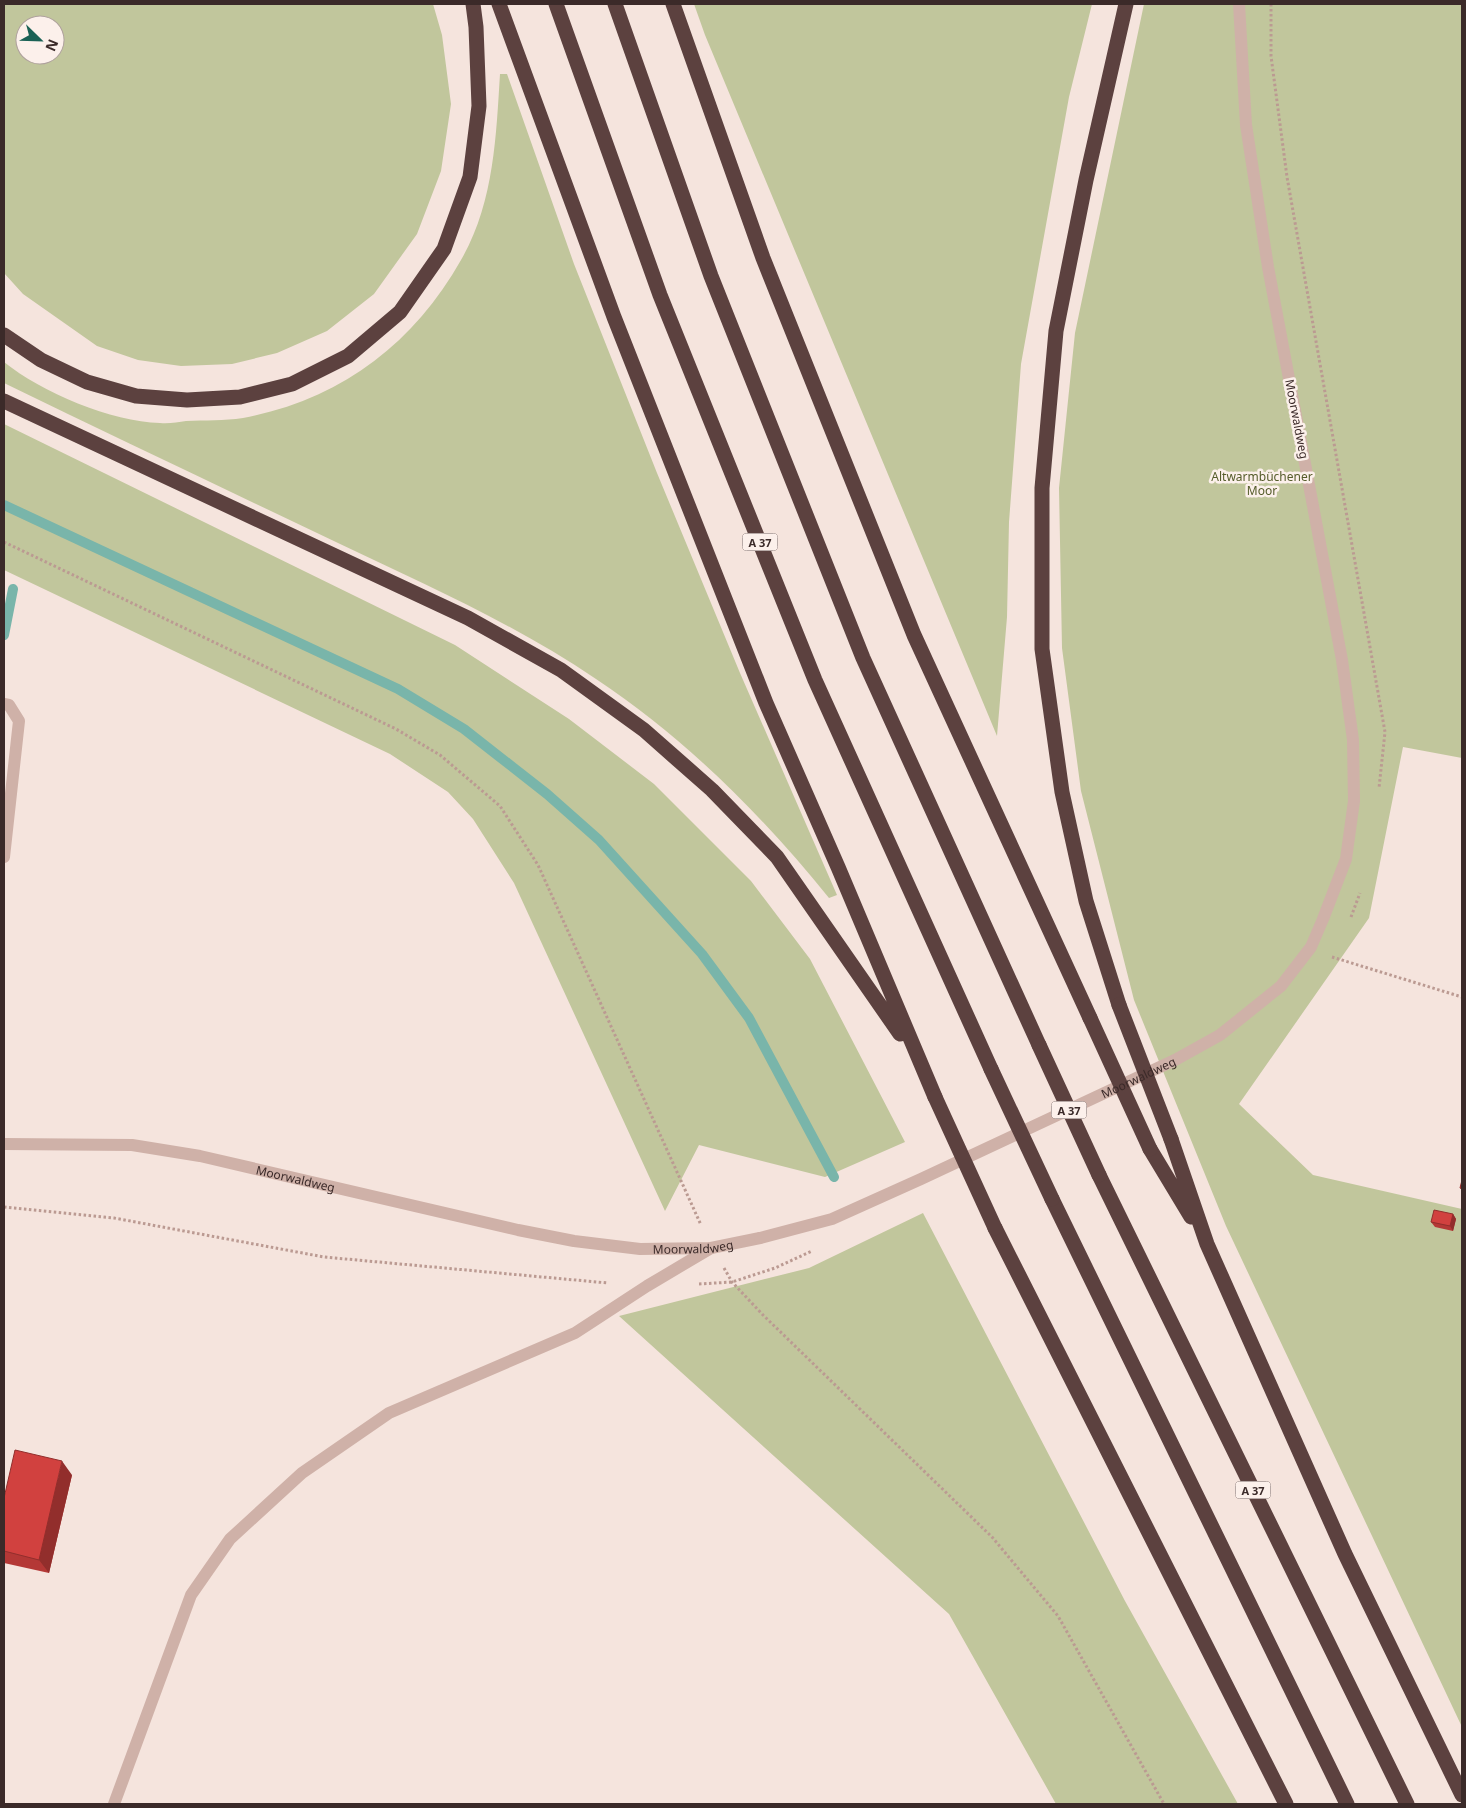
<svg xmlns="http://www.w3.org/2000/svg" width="1466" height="1808" viewBox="0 0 1466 1808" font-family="'Noto Sans',sans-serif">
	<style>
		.green { fill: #c1c69c; fill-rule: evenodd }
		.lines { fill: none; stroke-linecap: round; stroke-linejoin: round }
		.stream { stroke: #79b5aa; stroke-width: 10 }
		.path { stroke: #bb9a92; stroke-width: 3; stroke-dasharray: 2.5 2.5; stroke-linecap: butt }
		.service { stroke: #cfb1a8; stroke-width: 12 }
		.minor { stroke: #cfb1a8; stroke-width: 12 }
		.motorway { stroke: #5c413f; stroke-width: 15 }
		.motorway-bridge { stroke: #5c413f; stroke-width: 15 }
		.wall { fill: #b43836 }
		.shaded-wall { fill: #922e2c }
		.building { fill: #d1413f; stroke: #922e2c }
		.labels { text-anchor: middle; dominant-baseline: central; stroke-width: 5; stroke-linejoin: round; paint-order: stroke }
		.shield { fill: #fcf0eb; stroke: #756563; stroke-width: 1 }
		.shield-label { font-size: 11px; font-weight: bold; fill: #3b2a29 }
		.street-label { font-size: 12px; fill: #3b2a29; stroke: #fcf0eb }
		.park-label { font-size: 12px; fill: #555c2a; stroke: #fcf0eb }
	</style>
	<rect width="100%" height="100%" fill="#f5e4dd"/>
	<path class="green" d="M4,4h429l9,31 9,69 -10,67 -24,63 -43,60 -47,37 -50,22 -45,11 -51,2 -43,-6 -41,-14 -74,-52 -19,-21zM25,25h30v30h-30z
		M694,4h398l-23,93 -48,267 -12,158 -2,95 -10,119 -292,-701z
		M1144,4h318v754l-59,-11 -34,171 -130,186 74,71 149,34v518l-236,-501 -92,-226 -53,-209 -19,-143 -3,-160 16,-155z
		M500,74h7l67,190 83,209 83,200 97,222 -8,3c-67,-83 -143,-159 -233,-219 -81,-55 -170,-94 -258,-136 -111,-53 -223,-106 -334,-160v-21c37,30 108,60 156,61 9,1 18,-1 26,-2 19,-1 38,0 57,-3 96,-18 170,-73 218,-158 33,-57 35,-123 39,-186z
		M4,424l451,221 114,74 85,65 97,97 59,78 95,183 -80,35 -126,-32 -34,66 -151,-328 -41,-64 -25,-27 -58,-38 -386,-184z
		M923,1213l202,388 113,203h-182l-107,-190 -330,-298 190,-48z"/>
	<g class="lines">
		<path class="stream" d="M4,505l394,184 66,40 83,65 52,46 103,114 47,64 85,159
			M4,635l9,-46"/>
		<path class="path" d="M1271,4v52l16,121 98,555 -6,56
			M4,542l392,187 44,26 60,51 38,59 163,360
			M1351,917l9,-24
			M1332,957l130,40
			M4,1207l110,11 210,39 284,26
			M724,1268l8,14 31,33 229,222 66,79 106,188
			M699,1284l33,-2 43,-14 37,-17"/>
		<g class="service">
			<path d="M4,704l5,1 10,16 -15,136"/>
			<path id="s1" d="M4,1144l128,1 68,11 318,74 56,11 66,8 71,-1 49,-10"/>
			<path d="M114,1804l77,-209 39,-56 72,-66 87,-60 186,-80 72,-47 64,-38"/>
		</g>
		<path class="minor" id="s2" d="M760,1238l72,-19 89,-40 254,-119 45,-25 61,-49 30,-39 12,-28 23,-60 8,-58 -1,-61 -11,-80 -74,-393 -22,-142 -7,-121"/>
		<path class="motorway" d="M499,4l115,313 152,386 72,164 97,230
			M556,4l104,291 155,385 176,389
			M615,4l96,272 152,382 176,387
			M673,4l90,254 151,377 176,383
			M4,335l37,25 46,22 49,14 51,4 53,-3 52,-13 56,-28 52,-44 44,-63 26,-72 9,-71 -3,-79 -3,-23
			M4,401l464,217 93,52 83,60 68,60 65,67 123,177
			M1119,1005l-33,-104 -24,-109 -20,-143v-161l14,-157 30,-151 40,-176
			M1171,1139l36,105 138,310 117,241
			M1150,1149l41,68
			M1099,1175l308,629
			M1052,1199l295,605
			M995,1228l291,576"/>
		<path class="motorway-bridge" d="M1119,1005l52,134
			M1090,1018l60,131
			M1039,1045l60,130
			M991,1069l61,130
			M935,1097l60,131"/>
	</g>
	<path class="wall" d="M1453,1214l3,5 -3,12 -18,-4 -4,-5z
		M72,1475l-23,98 -45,-10v-65z"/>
	<path class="shaded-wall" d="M1453,1214l3,5 -3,12 -3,-5z
		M62,1461l10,14 -23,98 -10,-13z"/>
	<path class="building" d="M1462,1180v9l-2,-1z
		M1434,1210l19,4 -3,12 -19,-4z
		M15,1450l47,11 -23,99 -35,-9v-53z"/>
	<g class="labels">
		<g class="shield">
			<rect x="742.5" y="533.5" width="35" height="17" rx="4"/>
			<rect x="1051.5" y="1101.5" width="35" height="17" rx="4"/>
			<rect x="1235.5" y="1481.5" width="35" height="17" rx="4"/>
		</g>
		<g class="shield-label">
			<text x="760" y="542">A 37</text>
			<text x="1069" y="1110">A 37</text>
			<text x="1253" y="1490">A 37</text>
		</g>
		<g class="street-label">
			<text transform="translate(1297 419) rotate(79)">Moorwaldweg</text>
			<text stroke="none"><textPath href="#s2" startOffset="412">Moorwaldweg</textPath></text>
			<text stroke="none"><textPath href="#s1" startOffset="295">Moorwaldweg</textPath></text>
			<text stroke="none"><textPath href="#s1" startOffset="700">Moorwaldweg</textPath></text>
		</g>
		<g class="park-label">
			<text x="1262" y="476">Altwarmbüchener<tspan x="1262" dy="14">Moor</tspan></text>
		</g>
	</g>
	<rect width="1466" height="1808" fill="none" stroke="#3b2a29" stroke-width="10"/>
	<g transform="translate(40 40) rotate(113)"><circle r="24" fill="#fcf0eb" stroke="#afa19d"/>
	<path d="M0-4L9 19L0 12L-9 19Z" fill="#1a6155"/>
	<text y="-8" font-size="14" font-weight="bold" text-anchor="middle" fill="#3b2a29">N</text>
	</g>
</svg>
